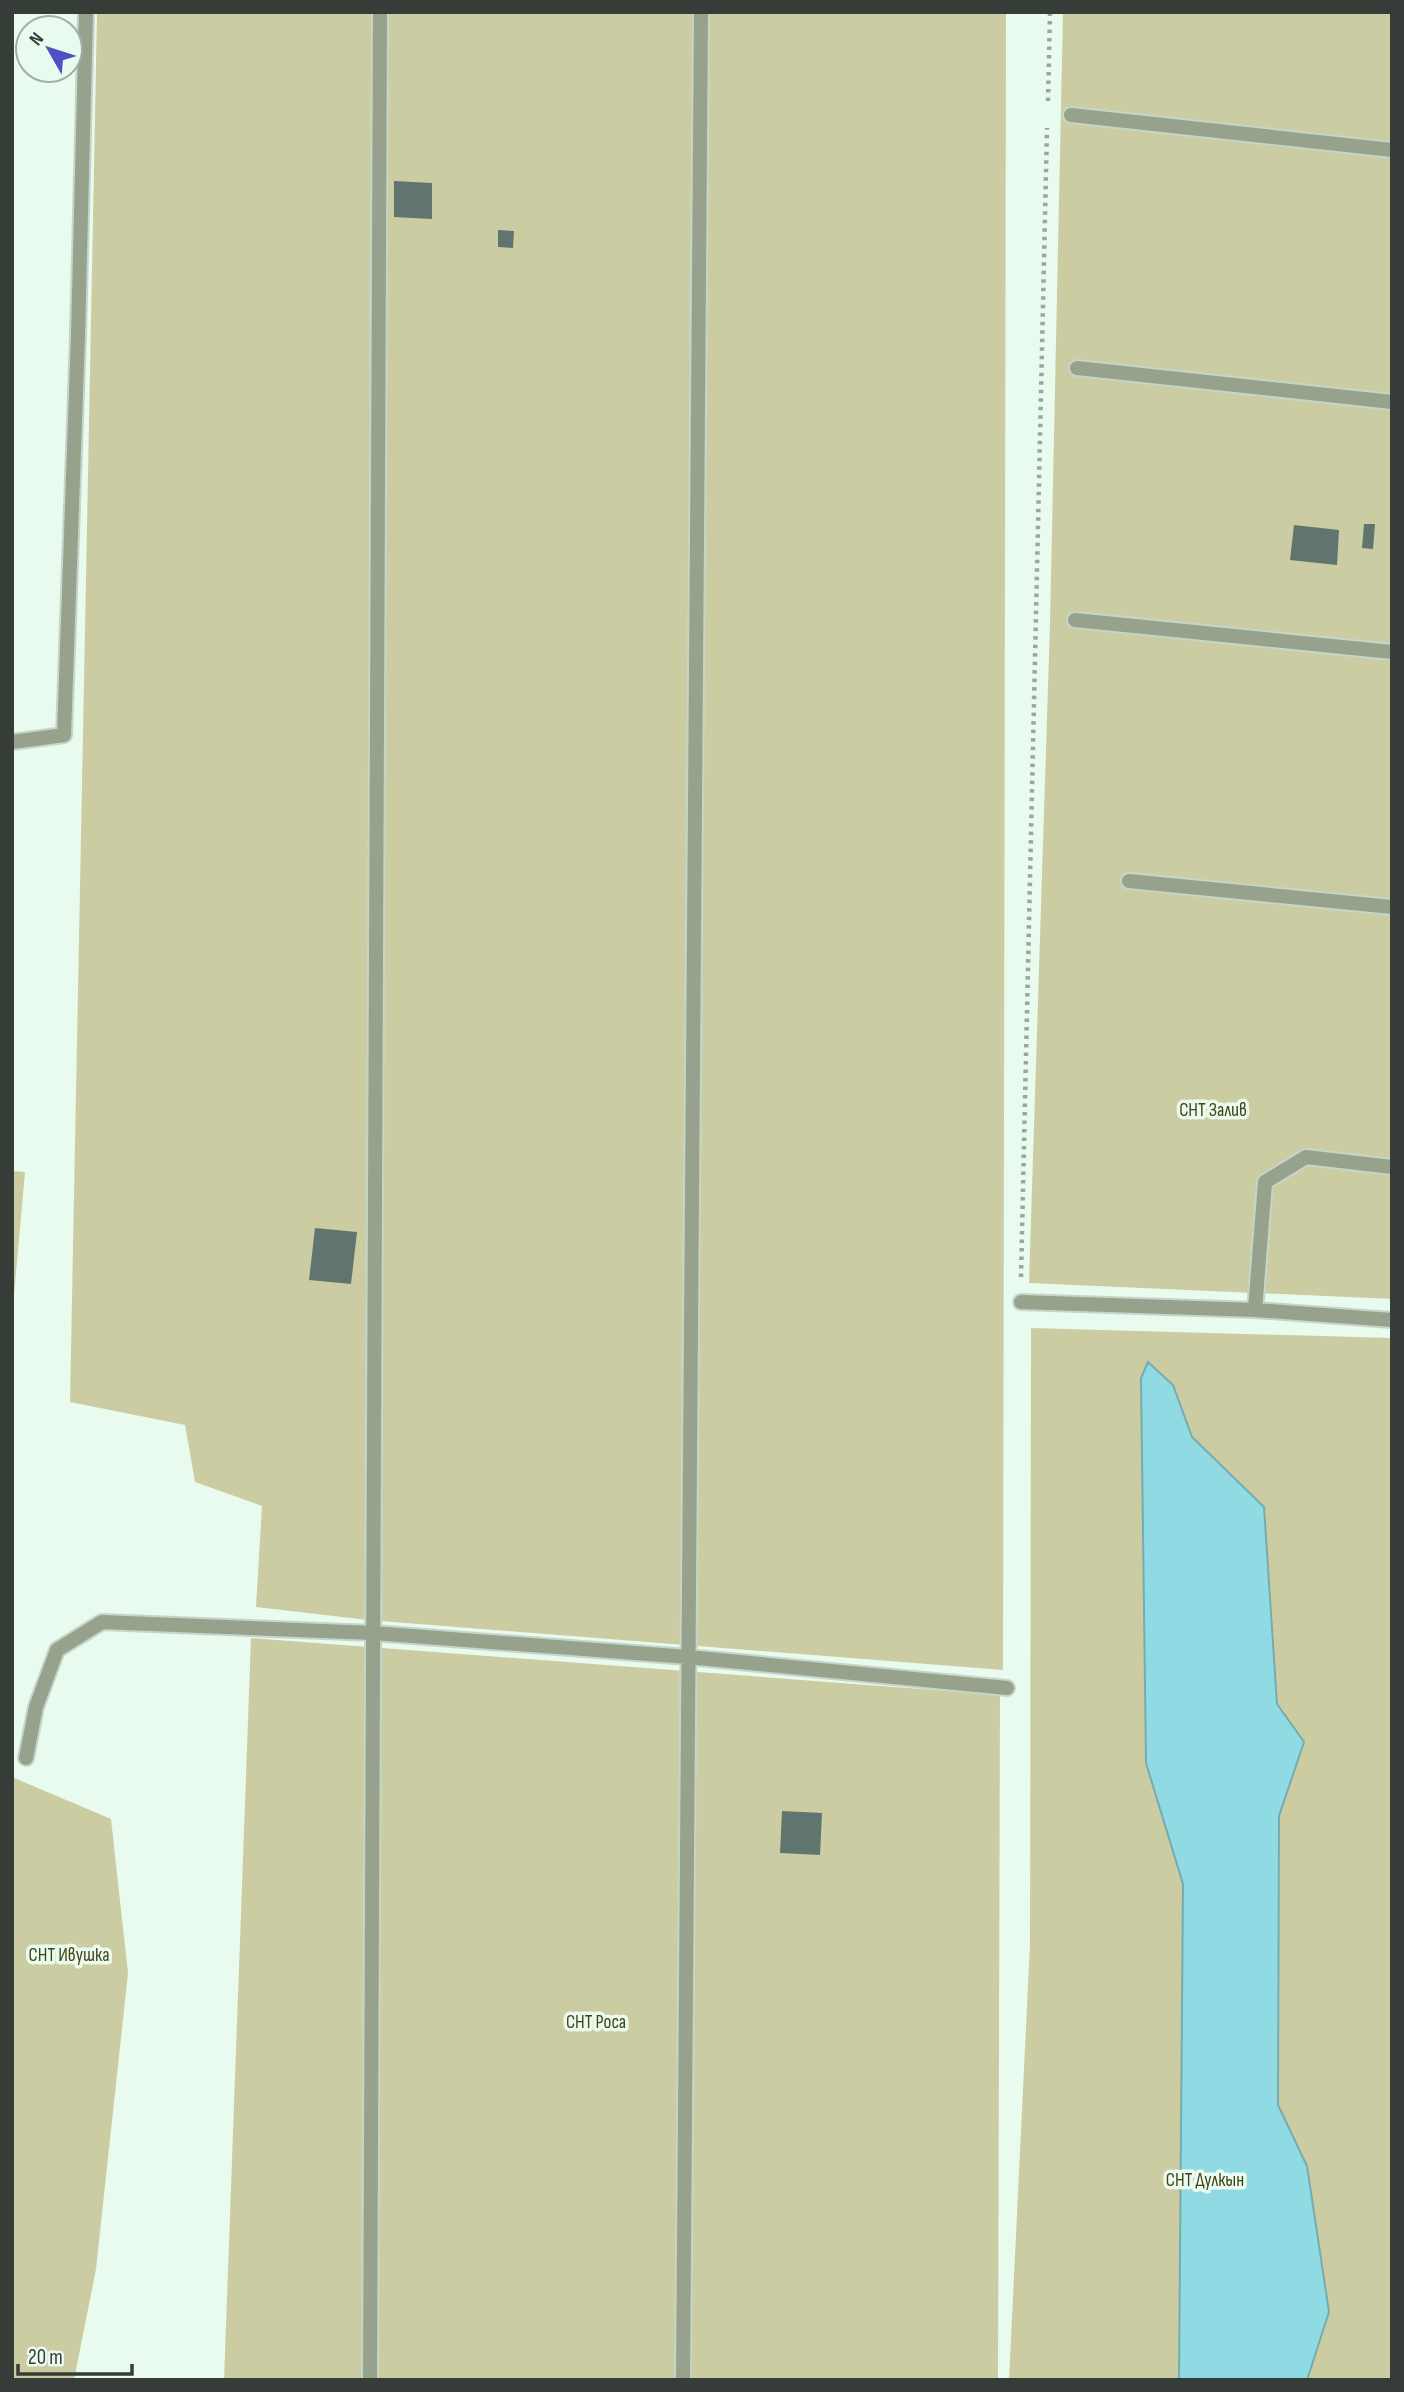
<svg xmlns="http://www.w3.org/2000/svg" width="1404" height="2392" viewBox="0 0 1404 2392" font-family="'Sofia Sans Condensed',sans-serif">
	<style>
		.green { fill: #cccca2 }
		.water { fill: #90dbe3; stroke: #75acb0; stroke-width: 2 }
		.building { fill: #607570 }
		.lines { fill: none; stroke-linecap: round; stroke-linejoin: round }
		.lane-casing { stroke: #c5d5ca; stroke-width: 18 }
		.path { stroke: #9aa79e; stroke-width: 4.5; stroke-dasharray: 3.5 5; stroke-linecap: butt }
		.lane { stroke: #96a28c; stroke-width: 14 }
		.labels { text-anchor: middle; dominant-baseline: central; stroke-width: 7; stroke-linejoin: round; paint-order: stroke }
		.park-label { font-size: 19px; fill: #444217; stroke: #e9fbee }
	</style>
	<rect width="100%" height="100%" fill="#e9fbee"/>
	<path class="green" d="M97,12h909l-3,1658 -635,-50 -112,-13 6,-101 -67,-24 -10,-57 -115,-23z
		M1063,12h329v1287l-363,-16 21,-659z
		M12,1171l13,1 -13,145z
		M1031,1328l361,10v1042h-383l21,-436z
		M251,1638l749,57 -2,685h-774z
		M12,1777l99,42 17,154 -32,296 -22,111h-62z"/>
	<path class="water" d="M1148,1362l25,23 19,52 72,70 13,197 27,38 -25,74 -1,289 29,61 22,146 -22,68h-128l4,-496 -37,-121 -5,-385z"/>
	<path class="building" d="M394,181l38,2v36l-38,-2z
		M498,230l16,1 -1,17 -15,-1z
		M1364,524h11l-2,25 -11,-1z
		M1294,525l45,5 -2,35 -47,-5z
		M315,1228l42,4 -6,52 -42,-4z
		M782,1811l40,2 -2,42 -40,-2z"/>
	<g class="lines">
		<defs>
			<path id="lane" d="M1071,115l321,35
				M1077,368l315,34
				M1075,620l317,32
				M12,742l52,-7 14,-400 8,-323
				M1129,881l263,26
				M1021,1302l234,8 10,-128 41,-25 86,10
				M1255,1310l137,10
				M26,1758l10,-51 21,-57 45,-28 271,11 315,24 319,31
				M370,2380l10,-2368
				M683,2380l18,-2368"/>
		</defs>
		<use href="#lane" class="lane-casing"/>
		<path class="path" d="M1048,101l2,-89
			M1021,1277l26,-1149"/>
		<use href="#lane" class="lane"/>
	</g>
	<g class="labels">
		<g class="park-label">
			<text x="1213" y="1110">СНТ Залив</text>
			<text x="69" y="1955">СНТ Ивушка</text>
			<text x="596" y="2022">СНТ Роса</text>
			<text x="1205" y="2180">СНТ Дулкын</text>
		</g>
	</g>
	<rect width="1404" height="2392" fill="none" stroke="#363d39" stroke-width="28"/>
	<g transform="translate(49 49) rotate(309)"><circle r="33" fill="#e9fbee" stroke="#a1afa6" stroke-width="2"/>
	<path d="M0-5L12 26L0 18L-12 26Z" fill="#4e50c6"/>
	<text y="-10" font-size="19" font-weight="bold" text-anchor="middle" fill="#363d39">N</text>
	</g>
	<path d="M18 2364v10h114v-10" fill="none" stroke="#363d39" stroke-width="3.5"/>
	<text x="28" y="2364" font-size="21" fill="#363d39" stroke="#e9fbee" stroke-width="5" paint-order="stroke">20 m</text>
</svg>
